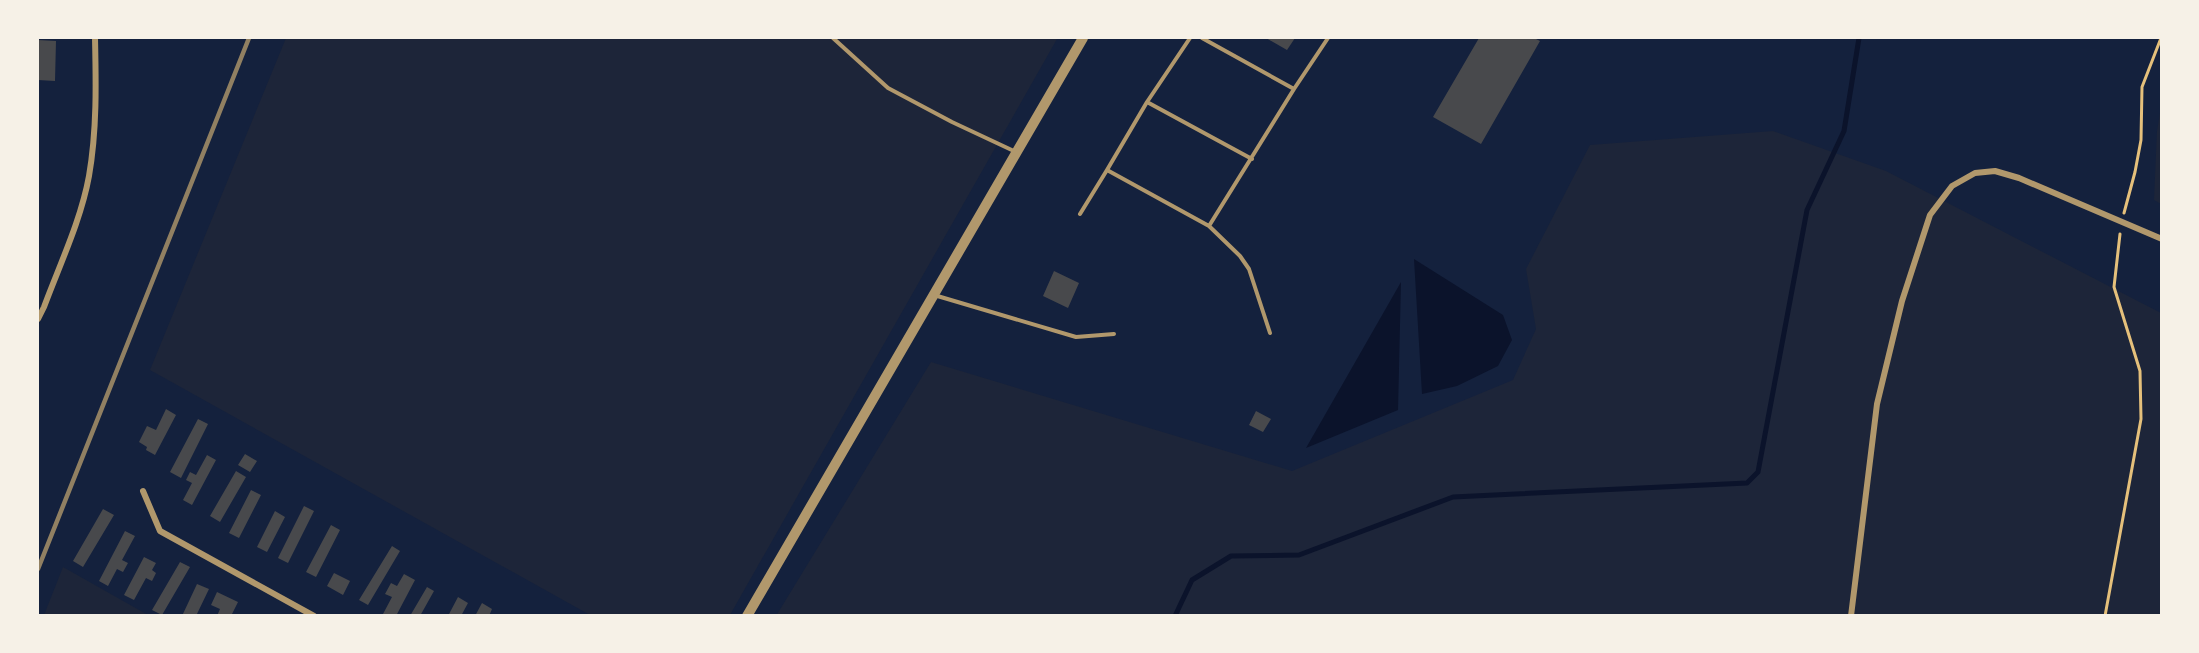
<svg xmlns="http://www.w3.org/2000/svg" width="2199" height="653" viewBox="0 0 2199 653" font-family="Jost,sans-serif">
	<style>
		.green { fill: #1d2539 }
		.water { fill: #0b132b }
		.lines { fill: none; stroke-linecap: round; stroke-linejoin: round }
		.stream { stroke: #0b132b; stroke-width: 5 }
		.building { fill: #48494c }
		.path { stroke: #e5c07b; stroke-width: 3 }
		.service { stroke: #b1986c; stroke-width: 4 }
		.minor { stroke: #b1986c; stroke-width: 6 }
		.tertiary { stroke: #b1986c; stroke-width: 10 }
		.rail { stroke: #918062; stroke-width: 4.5 }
	</style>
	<rect width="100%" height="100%" fill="#14213d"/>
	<path class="green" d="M286,38h768l3,1 -327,576h-140l-440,-245z
		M2161,107v97l-7,-4 3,-69z
		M1773,131l113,40 275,142v302l-1385,1 155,-254 361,109 221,-91 23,-51 -10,-60 64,-124z
		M63,567l85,48h-104z"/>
	<path class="water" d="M1414,259l89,56 9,25 -14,26 -41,20 -35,8z
		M1401,282l-3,128 -92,38z"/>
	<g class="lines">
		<path class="stream" d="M1175,616l17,-36 39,-24 68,-1 154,-58 294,-14 11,-11 49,-262 37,-79 15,-93"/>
	</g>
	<path class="building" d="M1266,38h29l-8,12z
		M1479,38h55l6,3 -59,103 -48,-27z
		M38,40l18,1 -1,40 -17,-1z
		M1054,271l25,12 -11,25 -25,-12z
		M166,409l10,6 -21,40 -9,-5 1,-3 -8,-5 8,-16 9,4z
		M1256,411l15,8 -8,13 -14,-7z
		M198,419l10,5 -27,54 -11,-6z
		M245,454l12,7 -7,11 -12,-7z
		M207,455l9,5 -24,45 -9,-5 9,-17 -6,-3 4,-8 6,3z
		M236,471l10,6 -26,45 -10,-6z
		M251,490l10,5 -22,43 -10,-5z
		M304,506l10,5 -26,52 -10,-5z
		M103,509l11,6 -31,52 -10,-6z
		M275,511l10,6 -18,35 -10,-5z
		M331,525l9,5 -24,47 -10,-5z
		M125,531l10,5 -13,24 6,3 -5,9 -6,-3 -9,17 -9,-5z
		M392,546l8,5 -32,54 -9,-5z
		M144,557l12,6 -4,7 4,3 -4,8 -6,-3 -12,22 -10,-5z
		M180,562l10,5 -28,48 -10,-5z
		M334,573l16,8 -7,14 -16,-9z
		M404,574l11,6 -19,36h-11l-2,-2 9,-17 -7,-3 6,-11 6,3z
		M197,584l12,5 -13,27h-14z
		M427,587l7,4 -14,25h-10z
		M217,592l21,10 -7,14h-14l3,-7 -9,-4z
		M458,597l10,6 -7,13h-13z
		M482,603l10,6 -3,7h-14z"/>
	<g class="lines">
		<path class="path" d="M2124,213l11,-41 6,-32 1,-53 19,-49
			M2105,616l36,-197 -1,-48 -26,-84 6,-53"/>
		<path class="service" d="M833,38l55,50 64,34 64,30
			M1190,38l-43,64 105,57
			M1202,38l92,51 34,-51
			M1107,170l40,-68
			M1080,214l27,-44 102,56
			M934,295l142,42 38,-3
			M1270,333l-21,-64 -9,-13 -31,-30 85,-137"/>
		<path class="minor" d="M38,319l6,-12c16,-43 37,-87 45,-131 8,-46 7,-93 6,-138
			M143,491l17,40 154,85
			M1851,616l26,-212 25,-103 28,-86 22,-29 23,-13 20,-2 24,7 143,61"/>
		<path class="tertiary" d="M747,616l336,-578"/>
		<path class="rail" d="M38,569l211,-531"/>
	</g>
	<rect width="2199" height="653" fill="none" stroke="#f6f1e7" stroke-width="78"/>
</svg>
